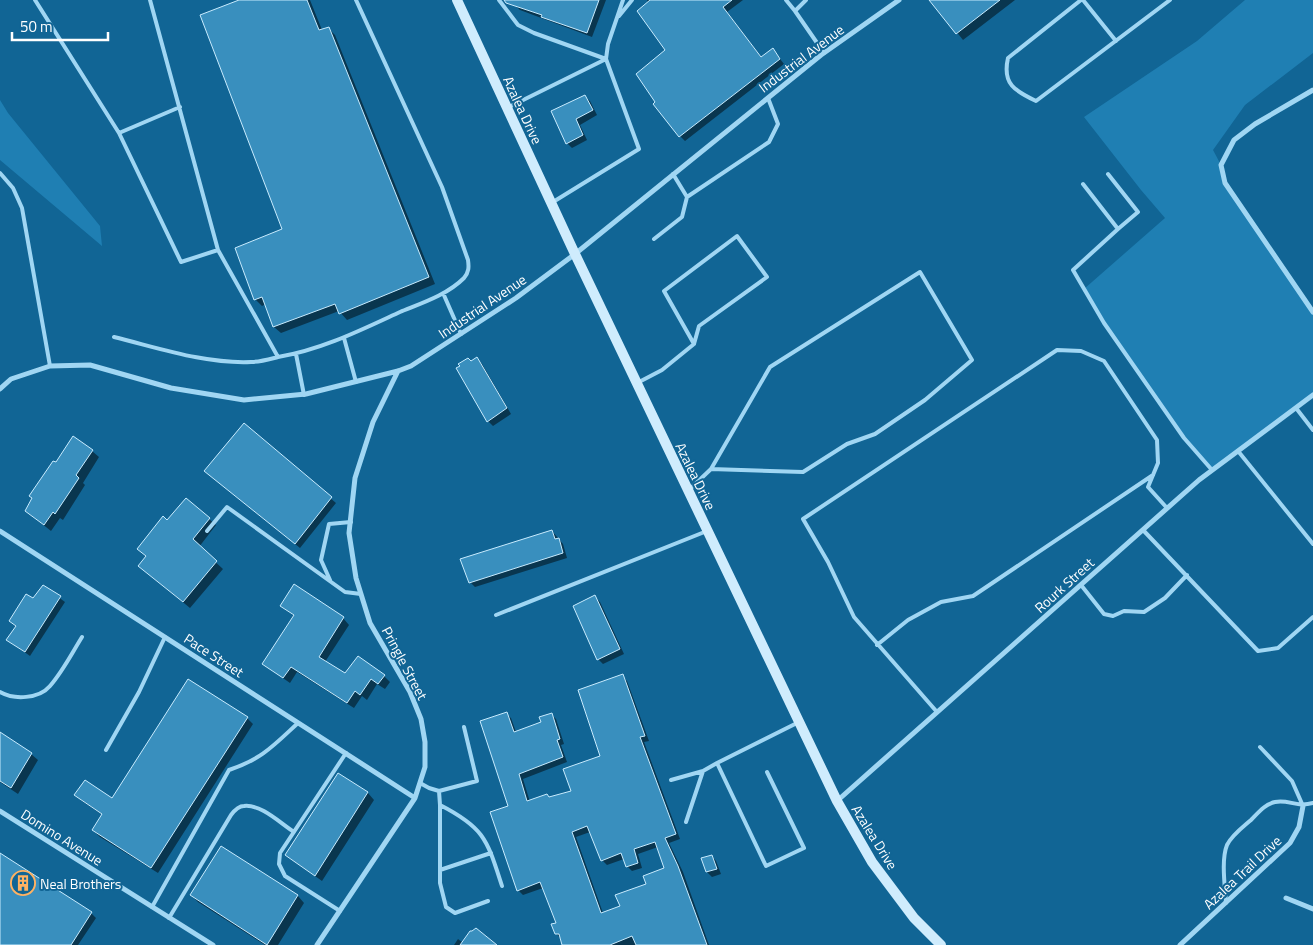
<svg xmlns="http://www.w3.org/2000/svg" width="1313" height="945" viewBox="0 0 1313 945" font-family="'Titillium Web',sans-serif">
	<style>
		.green { fill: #1f7fb3 }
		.shadow { fill: #0007; fill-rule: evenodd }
		.building { fill: #398fbe; stroke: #c8ebfe; fill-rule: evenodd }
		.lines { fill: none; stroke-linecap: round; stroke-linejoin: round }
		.lane { stroke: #a0d6f3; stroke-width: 4 }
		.street { stroke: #a0d6f3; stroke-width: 5 }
		.secondary { stroke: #cfecfd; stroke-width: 10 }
		.labels { text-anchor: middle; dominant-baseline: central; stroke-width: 4; stroke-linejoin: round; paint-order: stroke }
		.street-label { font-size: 14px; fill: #fff; stroke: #116595 }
		.poi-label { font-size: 14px; fill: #fff; stroke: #116595; text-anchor: start }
	</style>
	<rect width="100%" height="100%" fill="#116595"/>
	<path class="green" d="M1245,0h68v53l-68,52 -32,45 8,15 4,18 88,129v83l-101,75c-48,-54 -92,-119 -128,-181l81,-71 -24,-28 -57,-73 113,-76z
		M0,100l8,13 92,113 2,20 -102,-86z"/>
	<path class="shadow" d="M242,0h68l12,30 6,-2 7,7 100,249 -88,36 -8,-9 -58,22 -7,-6 -8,-23 -4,2 -7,-7 29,-69z
		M517,0h89l-14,37 -72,-27 -5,-5z
		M647,0h96l-16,12 35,46 11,-8 11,14 -99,77 -5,-5 -13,-86z
		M931,0h84l-52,40z
		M585,97l5,4 7,14 -17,10 7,15 -15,8 -5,-5 -15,-31z
		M477,359l5,5 29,50 -18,12 -5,-5 -17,-59z
		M244,425l92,78 -36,45 -89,-72z
		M92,451l7,6 -16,26 2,2 -22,35 -3,-2 -9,13 -25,-20 31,-47z
		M209,519l7,6 -17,22 24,22 -33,39 -44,-36 1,-15z
		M552,531l11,13 4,14 -92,29 -5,-5z
		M43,586l22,16 -35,54 -22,-16 9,-13 -6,-6 22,-21z
		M595,597l5,5 24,52 -21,10 -5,-5z
		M281,606l62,12 6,7 -24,37 21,13 38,1 6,6 -5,7 -8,-5 -10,16 -5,-4 -8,12 -57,-36 -7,11 -20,-14 -6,-6 31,-47z
		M622,676l5,5 22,60 -5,1 36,97 -11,4 14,29 26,73h-146l-2,-6 -5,-6 1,-9 -14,-36 -20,7 -5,-5 -8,-83 -4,-93 5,4 5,14 26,-10 9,-8 5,5 8,25 -3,1 6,17 -44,17 7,23 42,-10 30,-35zM590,832l12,28 5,5 17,-6 3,7 5,5 10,-3 -4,-14 20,-7 8,21 -45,38 -18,7 -27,-76z
		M247,718l6,6 -95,149 -58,-36 -7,-7 10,-15 -21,-14 -6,-6 37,5z
		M0,734l31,20 7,6 -20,34 -18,-12z
		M339,774l29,19 6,7 -52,81 -28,-20 -7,-6z
		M221,848l77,48 6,7 -26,42h-13l-67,-43 -7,-7z
		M0,855l91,58 5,5 -18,27h-78z
		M712,856l4,5 5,13 -9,3 -5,-5z
		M458,939l5,4 32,2h-41z"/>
	<path class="building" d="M239,0h68l12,30 10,-3 100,250 -90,37 -4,-10 -62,23 -11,-30 -8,3 -19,-52 47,-19 -82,-214z
		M504,0h95l-12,33 -46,-16 1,-2 -36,-12z
		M650,0h82l-9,7 38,50 12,-9 7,11 -101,78 -26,-33 2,-2 -19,-28 29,-24 -28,-39z
		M929,0h71l-44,34z
		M585,95l8,15 -17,9 7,16 -17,9 -15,-33z
		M477,357l30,51 -20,14 -31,-54 4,-2 -2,-2 10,-6 3,3z
		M244,423l88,74 -37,47 -91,-73z
		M73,436l20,14 -17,25 3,3 -24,36 -2,-2 -9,13 -19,-14 7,-13 -3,-2 24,-35 3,1z
		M186,498l24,20 -17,21 24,22 -34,41 -45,-36 8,-10 -9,-7 26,-33 4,4z
		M552,530l3,9 4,-1 4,15 -94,30 -9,-24z
		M294,584l50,33 -25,40 26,16 13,-17 27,19 -7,9 -7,-5 -11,16 -5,-4 -8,12 -56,-36 -8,11 -21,-14 32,-49 -14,-9z
		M43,585l18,11 -36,56 -19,-12 10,-14 -7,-5 17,-27 7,4z
		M595,595l25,54 -23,11 -24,-54z
		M623,674l22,62 -5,1 36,97 -11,4 13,28 29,79h-71l-4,-9 -22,9h-48l-3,-11h-4l-4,-10 5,-1 -16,-41 -23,9 -27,-79 18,-6 -28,-85 27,-9 7,20 27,-10 -2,-5 13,-4 8,26 -3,1 6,17 -44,17 8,27 20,-7 2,3 22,-6 -8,-22 37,-13 -22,-66zM587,826l14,35 20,-8 5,14 12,-4 -4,-14 21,-7 9,26 -21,8 3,8 -31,11 5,11 -19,7 -29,-81z
		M188,679l60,38 -97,151 -59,-38 10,-16 -28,-19 11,-15 27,18z
		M0,732l32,21 -21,35 -11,-7z
		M338,773l30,19 -53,84 -30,-21z
		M221,846l77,49 -31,50 -77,-50z
		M0,853l92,59 -21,33h-71z
		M712,855l5,14 -11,3 -5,-14z
		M476,928l21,17h-37l10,-14h2z"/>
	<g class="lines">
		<path class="lane" d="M35,0l84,133 61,-26
			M150,0l68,250 60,107c43,-7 83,-27 122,-45 22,-9 47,-17 64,-34 5,-6 5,-11 4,-18l-26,-73 -86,-187
			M499,0l19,25 16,8 72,26 2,-15 15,-44
			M786,0l9,11
			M806,0l-11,11 29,42
			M1081,0l-73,58c-6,26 7,33 28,43l134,-101
			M1083,0l33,41
			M619,16l13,-16
			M509,107l97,-48 33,90 -86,53
			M119,133l62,129 37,-12
			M0,173l13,15 9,20 28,158
			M1108,174l30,38 -20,17
			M1083,184l35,45 -45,41 31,53 80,115 28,32
			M687,197l82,-55 9,-18 -10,-26
			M654,239l28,-22 5,-20 -14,-23
			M443,293l18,41
			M114,337c45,11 91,27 137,25 9,0 19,-3 27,-5
			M344,338l12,44
			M296,354l8,41
			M639,382l23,-12 32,-26 5,-18 68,-49 -30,-41 -73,55 30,53
			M1296,408l17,22
			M1238,451l75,93
			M690,489l21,-20 59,-102 150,-95 52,88 -47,40 -50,34 -28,10 -44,28 -92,-3
			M1143,530l115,121 20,-3 35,-31
			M207,531l20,-24 118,85 16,2
			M330,580l-9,-20 8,-36 22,-2
			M1081,585l23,29 9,2 11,-5 20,1 21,-14 22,-23
			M496,615l211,-84
			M877,645l31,-25 33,-18 32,-6 180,-121
			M0,692c14,8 39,7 50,-6 13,-15 22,-33 32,-49
			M937,712l-83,-95 -26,-55 -25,-43 254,-169 24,1 23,10 53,79 1,23 -10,24 19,21
			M1260,747l32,34 11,25
			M106,750l33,-58 26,-55
			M767,772l37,76 -38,18 -49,-103 82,-41
			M671,780l32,-9 14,-8
			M420,783l9,5 10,3 1,14c45,23 47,35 62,81
			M439,791l38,-10 -13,-54
			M440,805v78l6,24 9,6 33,-12
			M686,822l17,-51
			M440,870l51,-17
			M1226,903c-1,-17 -5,-43 1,-58 5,-10 16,-18 24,-25 7,-7 14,-16 24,-18 14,-3 21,6 38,1
			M152,907l77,-137c33,-11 44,-24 69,-47
			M340,911l-55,-35 -6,-12 1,-11 66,-100
			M169,918l62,-103c3,-4 7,-9 13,-9 17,-2 36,17 50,26"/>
		<path class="street" d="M1313,90l-58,34 -21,16 -13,25 4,18 88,129
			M0,389l11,-10 39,-13 40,-1 81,23 73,12 62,-6 92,-23 13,-5 105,-68 59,-44 246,-199 78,-55
			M0,531l415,267
			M837,801l362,-321 114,-85
			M0,811l213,134
			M1286,898l27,11
			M317,945l98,-147 10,-31v-25l-4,-23 -11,-27 -40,-69 -14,-45 -7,-45 6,-55 18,-56 25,-51
			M1180,945l110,-102 9,-16 4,-21"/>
		<path class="secondary" d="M457,0l118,254 262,547 35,61 42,56 27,27"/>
	</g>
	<defs>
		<symbol id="building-ring" viewBox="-11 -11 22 22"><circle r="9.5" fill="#116595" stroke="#ffb262" stroke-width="1.5"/><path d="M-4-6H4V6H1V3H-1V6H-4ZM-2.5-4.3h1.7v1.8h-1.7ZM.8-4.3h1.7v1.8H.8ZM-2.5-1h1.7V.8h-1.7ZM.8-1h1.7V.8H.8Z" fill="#ffb262"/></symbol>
	</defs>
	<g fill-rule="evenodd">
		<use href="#building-ring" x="9" y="869" width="28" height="28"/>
	</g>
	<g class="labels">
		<g class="street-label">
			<text transform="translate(801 58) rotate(-37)">Industrial Avenue</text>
			<text transform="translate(523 110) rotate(65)">Azalea Drive</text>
			<text transform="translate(482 306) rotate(-34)">Industrial Avenue</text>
			<text transform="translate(696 476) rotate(64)">Azalea Drive</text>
			<text transform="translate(1064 585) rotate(-42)">Rourk Street</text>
			<text transform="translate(214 655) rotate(33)">Pace Street</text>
			<text transform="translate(405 663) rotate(62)">Pringle Street</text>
			<text transform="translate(62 837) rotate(32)">Domino Avenue</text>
			<text transform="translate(875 837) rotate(58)">Azalea Drive</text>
			<text transform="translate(1242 872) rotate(-43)">Azalea Trail Drive</text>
		</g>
		<g class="poi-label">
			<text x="40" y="883">Neal Brothers</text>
		</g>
	</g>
	<path d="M12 32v8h96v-8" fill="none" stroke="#ffffff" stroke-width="2.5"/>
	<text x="20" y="32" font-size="15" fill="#ffffff" stroke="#116595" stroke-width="4" paint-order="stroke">50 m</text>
</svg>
